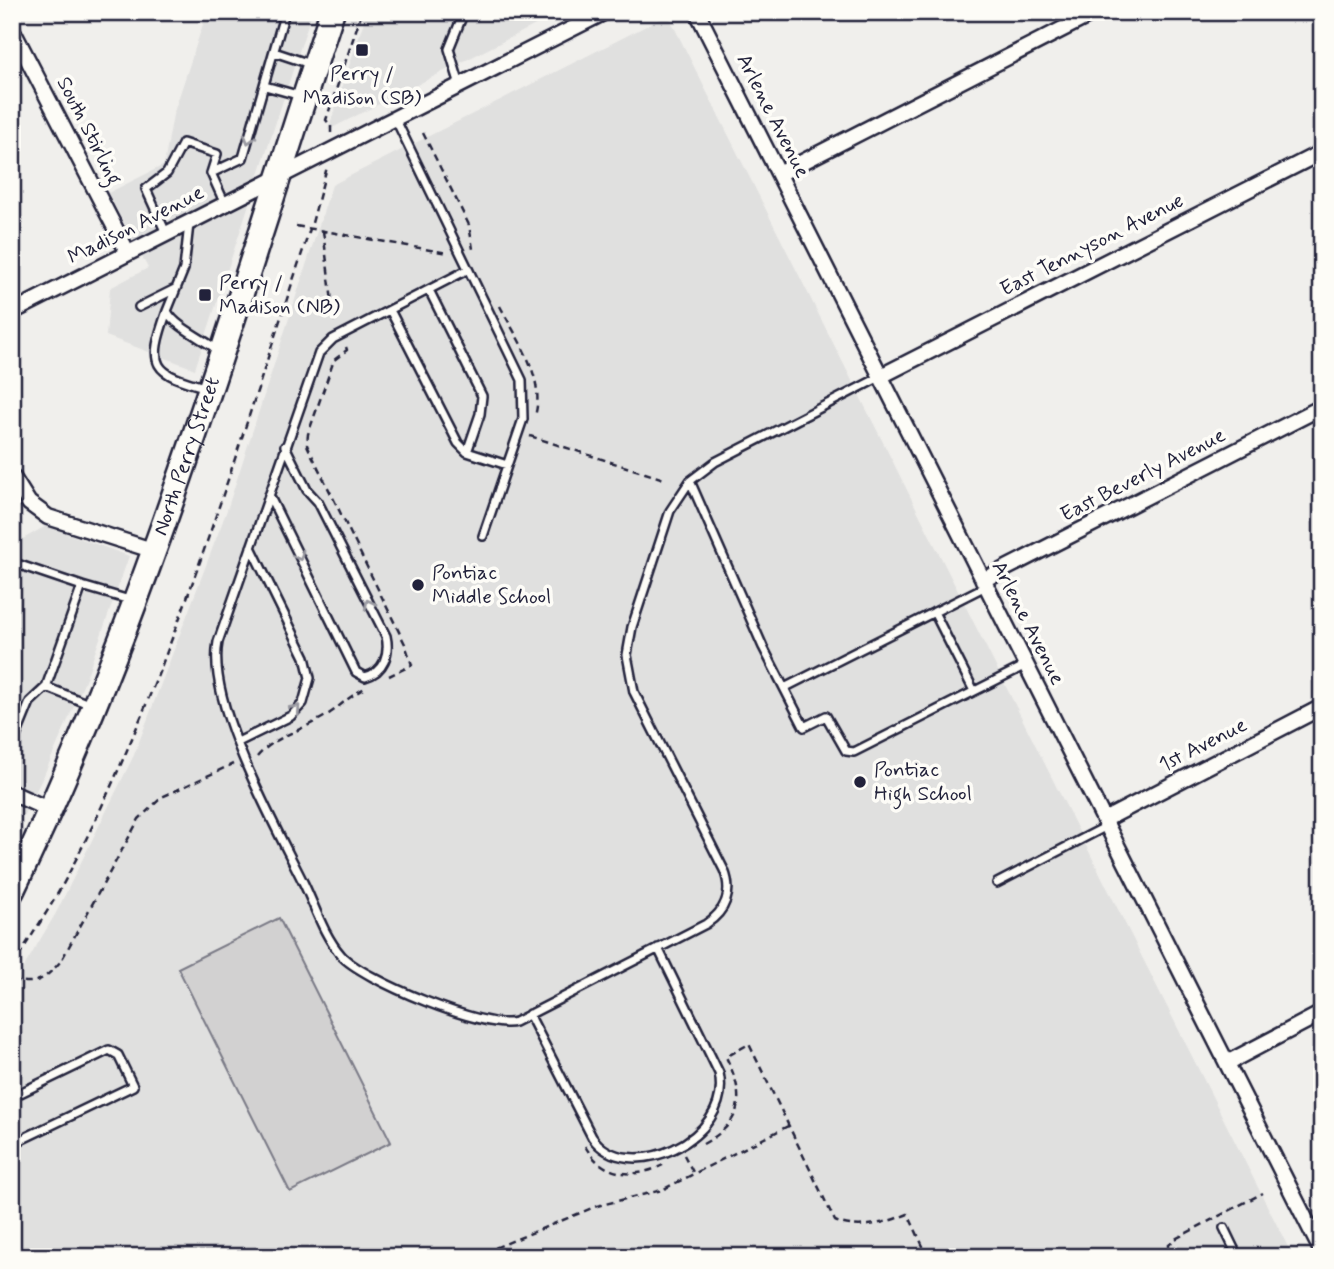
<svg xmlns="http://www.w3.org/2000/svg" width="1334" height="1269" viewBox="0 0 1334 1269" font-family="Mynerve,sans-serif">
	<style>
		.built { fill: #e0e0df }
		.green { fill: #d2d1d1; stroke: #7a7a86; stroke-width: 2 }
		.lines { fill: none; stroke-linecap: round; stroke-linejoin: round }
		.service-casing { stroke: #22223b; stroke-width: 12 }
		.minor-casing { stroke: #22223b; stroke-width: 19 }
		.primary-casing { stroke: #22223b; stroke-width: 28 }
		.path { stroke: #22223b; stroke-width: 2.5; stroke-dasharray: 7 5; stroke-linecap: butt }
		.service { stroke: #fdfcf7; stroke-width: 7 }
		.minor { stroke: #fdfcf7; stroke-width: 14 }
		.primary { stroke: #fdfcf7; stroke-width: 23 }
		.oneway { stroke: #9a9aa2 }
		.poi-dot { fill: #22223b; stroke: #fdfcf7; stroke-width: 2.5 }
		.labels { text-anchor: middle; dominant-baseline: central; stroke-width: 7; stroke-linejoin: round; paint-order: stroke }
		.poi-label { font-size: 21px; fill: #22223b; stroke: #fdfcf7; text-anchor: start }
		.street-label { font-size: 21px; fill: #22223b; stroke: #fdfcf7 }
	</style>
	<rect width="100%" height="100%" fill="#f0efec"/>
	<filter id="ink" filterUnits="userSpaceOnUse"><feTurbulence type="fractalNoise" baseFrequency=".0143" numOctaves="2"/><feDisplacementMap in="SourceGraphic" scale="14" xChannelSelector="R" yChannelSelector="G"/><feConvolveMatrix kernelMatrix="1 2 1 2 8 2 1 2 1" color-interpolation-filters="sRGB"/></filter>
	<g filter="url(#ink)">
		<path class="built" d="M207,12h105l-117,357 -89,-33 4,-48 38,-20 -40,-75 56,-28 9,-50z
			M367,12h194l-233,118z
			M668,15l625,1242h-1281v-270l44,-74 78,-158 93,-245 105,-325z
			M46,526l83,30 -44,125 -41,94 -32,63v-293z"/>
		<path class="green" d="M279,918l112,224 -101,50 -112,-224z"/>
		<g class="lines">
			<defs>
				<path id="service" d="M274,52l36,12
					M460,85l-11,-36 15,-37
					M265,86l36,10
					M395,118l127,262 1,39 -40,117
					M211,173l32,-15 42,-146
					M189,224l-5,45 -17,42c7,15 36,28 51,39
					M166,233l-20,-44 21,-16 16,-30 34,11 -6,19 14,31
					M467,270l-134,69 -14,14 -101,289c-12,61 58,185 86,242 11,23 20,52 37,71 20,24 145,76 174,67l191,-98c20,-13 27,-32 18,-54l-90,-178 -7,-37 5,-28 38,-116 20,-30 25,-19 165,-85
					M429,290l53,106 -2,18 -13,38
					M139,307l36,-18
					M390,310l68,133 9,9 40,13
					M167,311c-20,56 -15,62 41,77
					M690,481l73,166 41,80 22,-11 20,35 8,1 172,-87
					M269,495l87,177 9,5c19,-5 25,-23 21,-41l-68,-134 -11,-12 -22,-44
					M12,577l5,-13 65,22
					M934,612l40,79
					M784,688l202,-102
					M91,705l-45,-18 36,-101 51,15
					M12,733l5,1 13,-32 16,-15
					M238,742l53,-26 12,-13 7,-25 -5,-21 -54,-110
					M997,883l110,-57
					M529,1014l63,123c34,50 142,3 127,-64l-61,-125
					M12,1097l97,-47 9,5 15,31 -121,58
					M1224,1228l14,29"/>
				<path id="minor" d="M697,12l625,1240
					M12,29l116,224
					M779,174l317,-162
					M12,312l593,-300
					M881,376l441,-224
					M12,476l17,27 19,14 107,34
					M983,580l339,-173
					M12,793l38,17
					M1104,820l218,-113
					M1227,1063l95,-50"/>
				<g id="primary">
					<path id="s1" d="M12,891c137,-281 223,-583 320,-879"/>
				</g>
			</defs>
			<use href="#service" class="service-casing"/>
			<use href="#minor" class="minor-casing"/>
			<use href="#primary" class="primary-casing"/>
			<path class="path" d="M331,133v-7l-5,-6 36,-108
				M423,133l46,92 4,24
				M296,226l151,27
				M323,231l12,94
				M500,306c17,33 46,72 35,110
				M346,347l1,3 -13,10 -26,74 -1,11 98,199 7,21 -23,11
				M530,436l137,44
				M257,757c19,-23 52,-28 76,-46 11,-9 19,-16 32,-23
				M12,966c20,-31 41,-62 58,-95 106,-205 169,-430 242,-648l15,-56
				M12,979c24,8 33,0 49,-18l78,-142 23,-22 71,-33
				M703,1144c42,-23 42,-48 23,-87l23,-13 86,177c24,10 50,2 73,-7l20,43
				M585,1146c17,30 48,34 78,19
				M684,1155l10,19
				M473,1257l124,-51 65,-16 126,-64
				M1169,1257l-4,-8 10,-10 88,-46"/>
			<use href="#service" class="service"/>
			<use href="#minor" class="minor"/>
			<use href="#primary" class="primary"/>
		</g>
		<defs><path id="oneway-chevron" d="M-2-3.5L2.5 0L-2 3.5" fill="none" stroke-width="1.6" stroke-linecap="round" stroke-linejoin="round" transform="scale(1.75)"/></defs>
		<g class="oneway">
			<use href="#oneway-chevron" transform="translate(249 139) rotate(106)"/>
			<use href="#oneway-chevron" transform="translate(299 556) rotate(64)"/>
			<use href="#oneway-chevron" transform="translate(369 604) rotate(-117)"/>
			<use href="#oneway-chevron" transform="translate(296 709) rotate(-48)"/>
		</g>
	</g>
	<g class="poi-dot">
		<rect x="355" y="43" width="14" height="14" rx="3.5"/>
		<rect x="198" y="288" width="14" height="14" rx="3.5"/>
		<circle cx="418" cy="585" r="7"/>
		<circle cx="860" cy="782" r="7"/>
	</g>
	<g class="labels">
		<g class="poi-label">
			<text x="362" y="74" text-anchor="middle">Perry /<tspan x="362" dy="24">Madison (SB)</tspan></text>
			<text x="219" y="283">Perry /<tspan x="219" dy="24">Madison (NB)</tspan></text>
			<text x="432" y="573">Pontiac<tspan x="432" dy="24">Middle School</tspan></text>
			<text x="874" y="770">Pontiac<tspan x="874" dy="24">High School</tspan></text>
		</g>
		<g class="street-label">
			<text transform="translate(773 116) rotate(63)">Arlene Avenue</text>
			<text transform="translate(89 131) rotate(63)">South Stirling</text>
			<text transform="translate(136 225) rotate(-27)">Madison Avenue</text>
			<text transform="translate(1092 245) rotate(-27)">East Tennyson Avenue</text>
			<text stroke="none"><textPath href="#s1" startOffset="469">North Perry Street</textPath></text>
			<text transform="translate(1143 475) rotate(-27)">East Beverly Avenue</text>
			<text transform="translate(1028 623) rotate(63)">Arlene Avenue</text>
			<text transform="translate(1203 745) rotate(-27)">1st Avenue</text>
		</g>
	</g>
	<rect width="1334" height="1269" fill="none" stroke="#fdfcf7" stroke-width="42"/>
	<rect x="21" y="21" width="1292" height="1227" fill="none" stroke="#22223b" stroke-width="2.5" filter="url(#ink)"/>
</svg>
